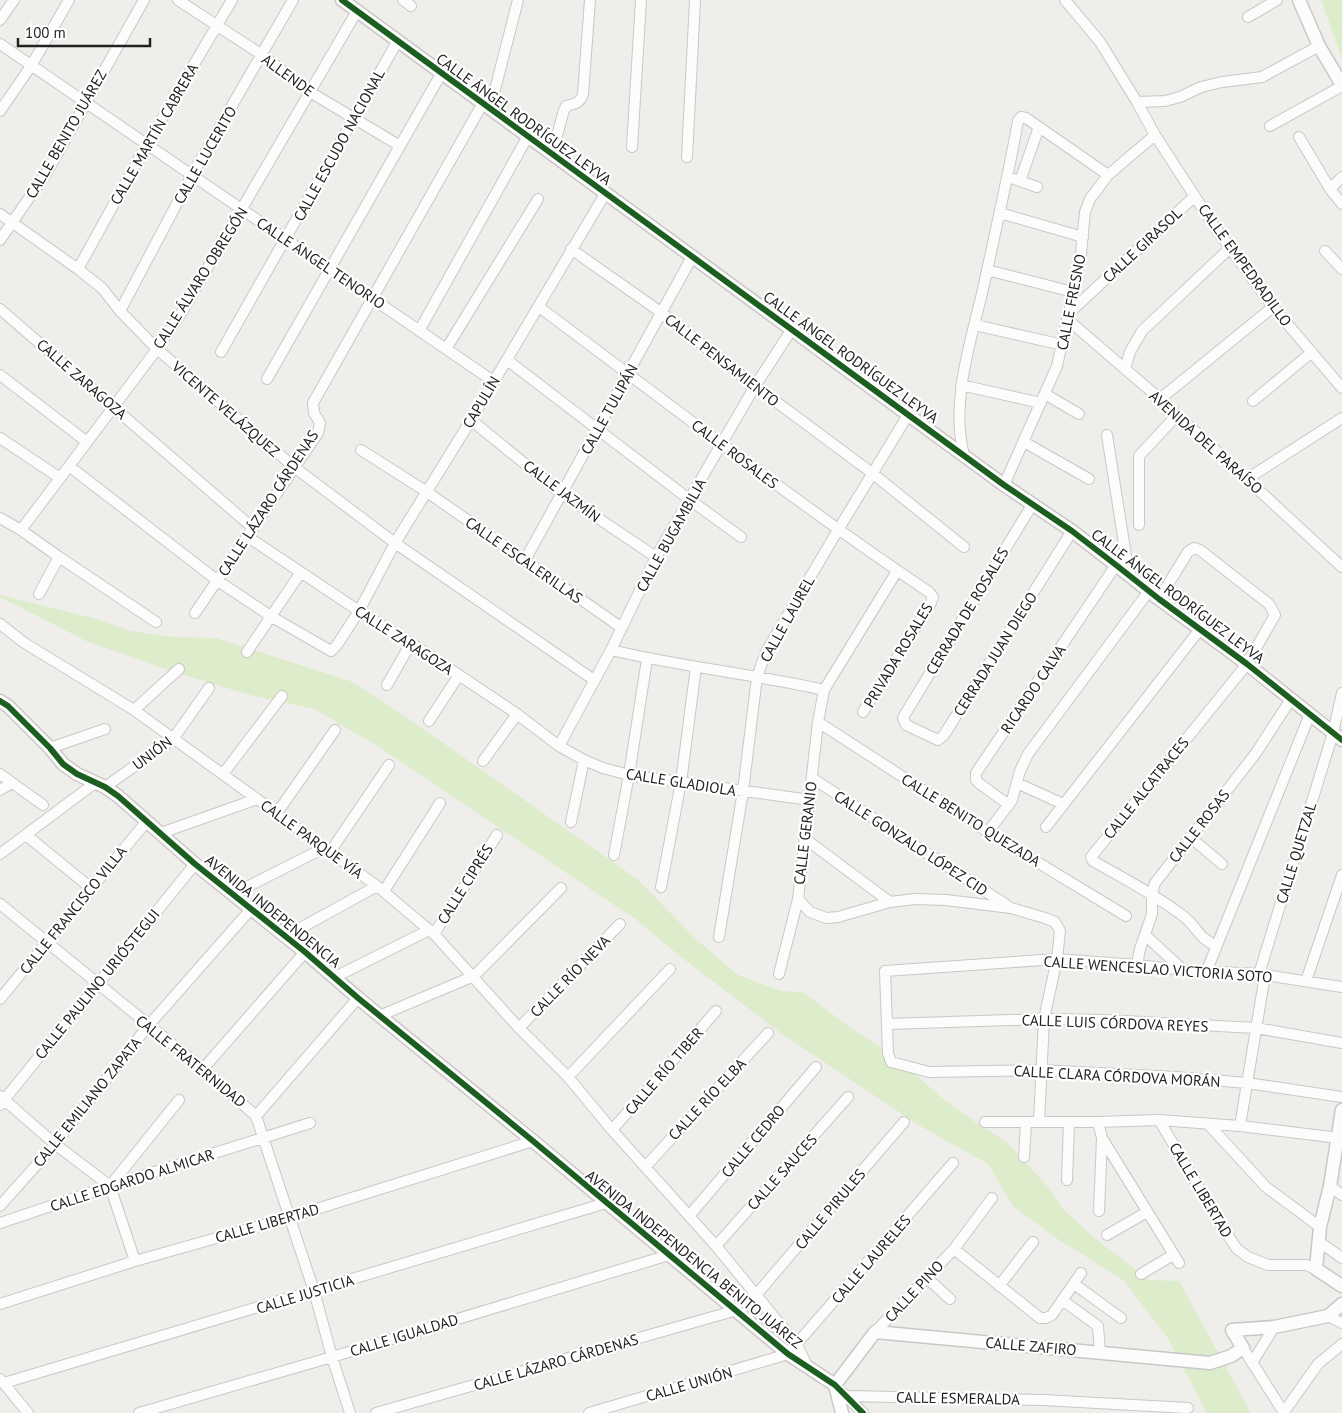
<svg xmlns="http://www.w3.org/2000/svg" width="1342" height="1413" viewBox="0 0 1342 1413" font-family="'PT Sans',sans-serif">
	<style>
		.grass { fill: #ddeccb }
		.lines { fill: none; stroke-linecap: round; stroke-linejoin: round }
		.minor-casing { stroke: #c9c8c7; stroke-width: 12 }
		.tertiary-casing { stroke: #c9c8c7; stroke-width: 15 }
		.minor { stroke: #fdfcfc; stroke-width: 10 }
		.tertiary { stroke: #fdfcfc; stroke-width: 12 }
		.cycleway-casing { stroke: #fff; stroke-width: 9 }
		.cycleway { stroke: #1b5e20; stroke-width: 6 }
		.labels { text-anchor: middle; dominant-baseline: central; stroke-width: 4.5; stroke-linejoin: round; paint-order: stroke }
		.street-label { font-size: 15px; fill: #222; stroke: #fff }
	</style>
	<rect width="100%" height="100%" fill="#f0eeeb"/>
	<path class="grass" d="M1321,0h21v59z
		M0,595l97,24 34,12 43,6 42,1 137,44 63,42 221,155 60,61 41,35 43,16 22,1 45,34 49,32 45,40 35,25 31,20 40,44 16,23 32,29 53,41 30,1 72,132h-44l-40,-76 -44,-57 -70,-44 -40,-30 -25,-42 -68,-38 -138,-92 -101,-77 -46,-38 -259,-174 -62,-36 -64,-14 -73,-22 -91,-32 -86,-44z"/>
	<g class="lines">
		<defs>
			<path id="minor" d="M178,0l84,55 48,37 90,54
				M403,0l8,6
				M1065,0l35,42 37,60 18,33 59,91 59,81 69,81
				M1248,17l29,-17
				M0,20l14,-20
				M0,44l493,337
				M1137,102l28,-1 15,-4 21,-10 21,-5 40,-5 57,-31
				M490,109l28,-109
				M0,111l31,-45 38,-66
				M1270,126l72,-40
				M1299,137l31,52 12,15
				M632,147l9,-147
				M552,154l12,-44 2,-4c9,-2 14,-3 17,-12l7,-94
				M687,157l8,-157
				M1014,179l23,8
				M1020,181l19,-54
				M1330,189l12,-12
				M1000,213l83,24
				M0,214l78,55 24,19 18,23 37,38 137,118 101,76 199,137
				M0,240l47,-68 97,-172
				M571,249l91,64 93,73 117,87 92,74
				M1325,251l17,18
				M78,269l69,-125 85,-144
				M987,270l86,22
				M539,307c129,96 256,195 390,285l4,5 -3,8 -67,107
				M0,309l253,219
				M120,311l72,-136 101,-175
				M1068,314l127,-118
				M1067,319l93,80 182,168
				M975,325l88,20
				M419,331l109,-195
				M446,349l92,-150
				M221,352l176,-310
				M507,360l183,140 51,37
				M1125,369l5,-17 12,-21 88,-83
				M0,375l87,67
				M267,379l174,-305
				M961,385l80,18
				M1045,394l34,20
				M1160,399l113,-92
				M1253,401l59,-49
				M471,420l91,74 94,63
				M1107,435l22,140
				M0,438l60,40
				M1024,442l65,37
				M361,450l66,42 195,136
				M964,455c-14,-53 7,-114 19,-166 12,-56 25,-112 35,-168l3,-4 5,1 82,57
				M69,466l149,115 54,36 59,34 6,-6 22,-34 36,-68 76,-123 134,-226
				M1247,479l95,-61
				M1004,485l53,-119 23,-103 5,-51 5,-13 18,-24 47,-40
				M1032,505l-125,206 -4,7 3,7 32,15 6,-5 128,-204
				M0,518l21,12 38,27 97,65
				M1139,525v-69l38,-41
				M21,530l136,-181 23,-34 177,-304
				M248,537l111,74 52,32 106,71 42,32 25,14 19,8 26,7 181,25
				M525,560l167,-303
				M39,594l20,-37
				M1159,599l29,-47 6,-4 6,2 69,54 6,11 -28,49 -156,193 2,4c30,17 61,33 89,54 15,11 15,22 34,31
				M195,613l123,-180 2,-10 -6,-10 -1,-10 170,-300
				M0,624l23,18 111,68 243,176 57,48 85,94 49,49 44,53 104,116 81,99 10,21
				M611,650c71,17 143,24 213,40
				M247,652l54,-80
				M387,685l24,-42
				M134,710l45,-41
				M429,721l30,-46
				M818,722l170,110 138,84
				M559,746l52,-96 45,-93 99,-171 37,-57
				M50,748l55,-19
				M483,761l34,-47
				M0,774l43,31
				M223,774l59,-78
				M812,778l196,128
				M1017,783l46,21
				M105,787l68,-48 36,-51
				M0,790l12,-7
				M1009,805l-29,-21 -4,-4v-7l140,-208
				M277,813l58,-83
				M571,822l13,-62
				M1046,827l155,-199
				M988,832l24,-32 8,-29 8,-17 121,-163
				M161,833l96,-34
				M26,835l65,53
				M1190,837l32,27
				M804,838l86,64
				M330,852l59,-87
				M0,854l95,-71
				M614,855l15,-80 18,-116
				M661,887l20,-105 15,-115
				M384,891l56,-88
				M233,894l91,-46
				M798,899l12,13 16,6 12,-1 52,-15 25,-3 31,1 65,8 34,10 10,4 5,9 -3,28 -13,60 -5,103
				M0,904l203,165 53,47 58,175 18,66 18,56
				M434,934l63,-99
				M1145,935l38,35
				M286,936l91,-50
				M719,937l24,-146 14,-114 9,-25 72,-122 70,-115
				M1137,965l3,-16 12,-35v-21l3,-10 101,-130 35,-54
				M1207,970l103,-256
				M779,974l19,-75 20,-177 6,-32 73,-119
				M1259,974l74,-241 9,-40
				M335,977l94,-47
				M1306,981l36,-106
				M1342,987l-83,-13 -76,-4 -46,-5 -80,-6 -172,12 3,82 3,9 38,10 112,-2 135,7 71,6 95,14
				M0,999l147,-178
				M379,1016l95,-40 87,-88
				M887,1024l157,-5 61,1 151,8 86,15
				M519,1028l101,-104
				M203,1069l102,-117
				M568,1077l102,-108
				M0,1096l55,48 55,42 25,75
				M0,1105l195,-241
				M256,1116l102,-118
				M1159,1120l64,108 14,21 11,8 20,8h38l10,4
				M985,1122h113l61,-2 81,6 99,12 3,3
				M1098,1122l4,16 77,125
				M1208,1124l58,63 54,40
				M1240,1126l25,-151
				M612,1130l104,-119
				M1024,1157l2,-35
				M646,1166l122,-133
				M1067,1180l2,-58
				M110,1186l69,-86
				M1330,1186l12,9
				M0,1206l55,-62 93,-118 104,-118
				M1099,1211l3,-72
				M689,1216l127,-149
				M0,1223l110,-37 200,-63
				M1107,1235l40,-23
				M1318,1241l24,17
				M716,1246l132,-149
				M954,1249l86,69h6l6,-3 29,-42
				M1141,1274l32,-19
				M927,1278l23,21
				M1074,1284l47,34
				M999,1286l34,-44
				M756,1295l148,-173
				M1062,1300l36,26 2,26
				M0,1304l135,-43 156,-44 242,-76
				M1328,1316l14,7
				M875,1332l79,-83 38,-51
				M1243,1348l41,65
				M1252,1363l22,-36
				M0,1379l28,34
				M4,1383l602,-180
				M844,1394l19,19
				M847,1396l196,4 145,8
				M1284,1412l34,-48 24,-20
				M139,1413l193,-56 337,-102
				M376,1413l361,-103
				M589,1413l199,-59 165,-191"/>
			<path id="tertiary" d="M342,0l662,485 68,46 44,34 43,34 88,65 95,76
				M1299,0l20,46 23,39
				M0,701l8,5 42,42 13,16 14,10 28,13 13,9 77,68 110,88 53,46 175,143 255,213 47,31
				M1342,1110l-12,76 -10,41 -4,42 26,17
				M835,1385l40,-53 335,31 21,-7 12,-8 -11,-18 42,-3 54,-11 14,-12
				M835,1385l7,28"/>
		</defs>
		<use href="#minor" class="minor-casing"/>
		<use href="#tertiary" class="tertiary-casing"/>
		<use href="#minor" class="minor"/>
		<use href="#tertiary" class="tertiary"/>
		<defs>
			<path id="cycleway" d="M342,0l662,485 68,46 44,34 43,34 88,65 95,76
				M0,701l8,5 42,42 13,16 14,10 28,13 13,9 77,68 110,88 53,46 175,143 255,213 47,31 28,28"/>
		</defs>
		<use href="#cycleway" class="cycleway-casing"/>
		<use href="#cycleway" class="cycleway"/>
	</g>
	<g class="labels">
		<g class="street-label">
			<text transform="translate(288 75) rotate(36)">ALLENDE</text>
			<text transform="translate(524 119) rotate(36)">CALLE ÁNGEL RODRÍGUEZ LEYVA</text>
			<text transform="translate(66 134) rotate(-60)">CALLE BENITO JUÁREZ</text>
			<text transform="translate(154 134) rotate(-60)">CALLE MARTÍN CABRERA</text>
			<text transform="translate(339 145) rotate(-61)">CALLE ESCUDO NACIONAL</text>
			<text transform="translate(205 155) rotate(-60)">CALLE LUCERITO</text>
			<text transform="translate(1142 245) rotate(-43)">CALLE GIRASOL</text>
			<text transform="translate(321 263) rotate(34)">CALLE ÁNGEL TENORIO</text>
			<text transform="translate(1245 265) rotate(54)">CALLE EMPEDRADILLO</text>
			<text transform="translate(200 278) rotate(-58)">CALLE ÁLVARO OBREGÓN</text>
			<text transform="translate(1071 302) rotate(-79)">CALLE FRESNO</text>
			<text transform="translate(851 357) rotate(36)">CALLE ÁNGEL RODRÍGUEZ LEYVA</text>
			<text transform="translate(722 360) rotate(38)">CALLE PENSAMIENTO</text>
			<text transform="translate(82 379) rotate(41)">CALLE ZARAGOZA</text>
			<text transform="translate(481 402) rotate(-59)">CAPULÍN</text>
			<text transform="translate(226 409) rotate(41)">VICENTE VELÁZQUEZ</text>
			<text transform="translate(609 409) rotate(-61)">CALLE TULIPÁN</text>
			<text transform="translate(1206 442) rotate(42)">AVENIDA DEL PARAÍSO</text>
			<text transform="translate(735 454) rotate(37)">CALLE ROSALES</text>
			<text transform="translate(562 491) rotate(37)">CALLE JAZMÍN</text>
			<text transform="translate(268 503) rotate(-57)">CALLE LÁZARO CÁRDENAS</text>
			<text transform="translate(671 535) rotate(-61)">CALLE BUGAMBILIA</text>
			<text transform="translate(524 560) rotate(35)">CALLE ESCALERILLAS</text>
			<text transform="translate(1178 596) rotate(37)">CALLE ÁNGEL RODRÍGUEZ LEYVA</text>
			<text transform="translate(967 611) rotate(-59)">CERRADA DE ROSALES</text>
			<text transform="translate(787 619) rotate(-61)">CALLE LAUREL</text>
			<text transform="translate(404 640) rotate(33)">CALLE ZARAGOZA</text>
			<text transform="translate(995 654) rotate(-58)">CERRADA JUAN DIEGO</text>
			<text transform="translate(898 655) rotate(-59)">PRIVADA ROSALES</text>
			<text transform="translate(1033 689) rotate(-56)">RICARDO CALVA</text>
			<text transform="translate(152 753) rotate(-37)">UNIÓN</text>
			<text transform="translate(681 782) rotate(9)">CALLE GLADIOLA</text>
			<text transform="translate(1146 788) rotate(-51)">CALLE ALCATRACES</text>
			<text transform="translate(971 820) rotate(32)">CALLE BENITO QUEZADA</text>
			<text transform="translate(1199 826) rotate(-52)">CALLE ROSAS</text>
			<text transform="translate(805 833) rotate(-83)">CALLE GERANIO</text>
			<text transform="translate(312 839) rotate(36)">CALLE PARQUE VÍA</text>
			<text transform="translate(911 843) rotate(33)">CALLE GONZALO LÓPEZ CID</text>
			<text transform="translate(1296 853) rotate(-73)">CALLE QUETZAL</text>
			<text transform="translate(465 884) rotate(-58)">CALLE CIPRÉS</text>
			<text transform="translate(73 910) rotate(-51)">CALLE FRANCISCO VILLA</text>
			<text transform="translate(273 911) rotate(39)">AVENIDA INDEPENDENCIA</text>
			<text transform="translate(1158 969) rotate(4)">CALLE WENCESLAO VICTORIA SOTO</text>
			<text transform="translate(570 976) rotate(-46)">CALLE RÍO NEVA</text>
			<text transform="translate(97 984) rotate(-51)">CALLE PAULINO URIÓSTEGUI</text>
			<text transform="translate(1115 1023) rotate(2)">CALLE LUIS CÓRDOVA REYES</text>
			<text transform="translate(191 1061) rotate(39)">CALLE FRATERNIDAD</text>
			<text transform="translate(664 1071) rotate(-49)">CALLE RÍO TIBER</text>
			<text transform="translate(1117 1076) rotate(3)">CALLE CLARA CÓRDOVA MORÁN</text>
			<text transform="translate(707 1099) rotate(-47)">CALLE RÍO ELBA</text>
			<text transform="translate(87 1102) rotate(-51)">CALLE EMILIANO ZAPATA</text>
			<text transform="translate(753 1141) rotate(-50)">CALLE CEDRO</text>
			<text transform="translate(782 1172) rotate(-48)">CALLE SAUCES</text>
			<text transform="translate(132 1180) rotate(-18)">CALLE EDGARDO ALMICAR</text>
			<text transform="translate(1201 1190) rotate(59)">CALLE LIBERTAD</text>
			<text transform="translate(830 1209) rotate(-50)">CALLE PIRULES</text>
			<text transform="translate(267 1223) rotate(-16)">CALLE LIBERTAD</text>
			<text transform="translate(694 1259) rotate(39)">AVENIDA INDEPENDENCIA BENITO JUÁREZ</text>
			<text transform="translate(871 1259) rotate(-49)">CALLE LAURELES</text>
			<text transform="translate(914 1291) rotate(-47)">CALLE PINO</text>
			<text transform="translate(305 1294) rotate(-17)">CALLE JUSTICIA</text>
			<text transform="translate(404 1335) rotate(-17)">CALLE IGUALDAD</text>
			<text transform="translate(1031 1346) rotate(5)">CALLE ZAFIRO</text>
			<text transform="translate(556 1362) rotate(-16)">CALLE LÁZARO CÁRDENAS</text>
			<text transform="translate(689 1384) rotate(-16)">CALLE UNIÓN</text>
			<text transform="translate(958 1398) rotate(1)">CALLE ESMERALDA</text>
		</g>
	</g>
	<path d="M18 38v8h132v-8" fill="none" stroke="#222222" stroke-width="2.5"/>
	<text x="25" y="38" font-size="15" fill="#222222" stroke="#ffffff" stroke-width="4" paint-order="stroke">100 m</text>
</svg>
